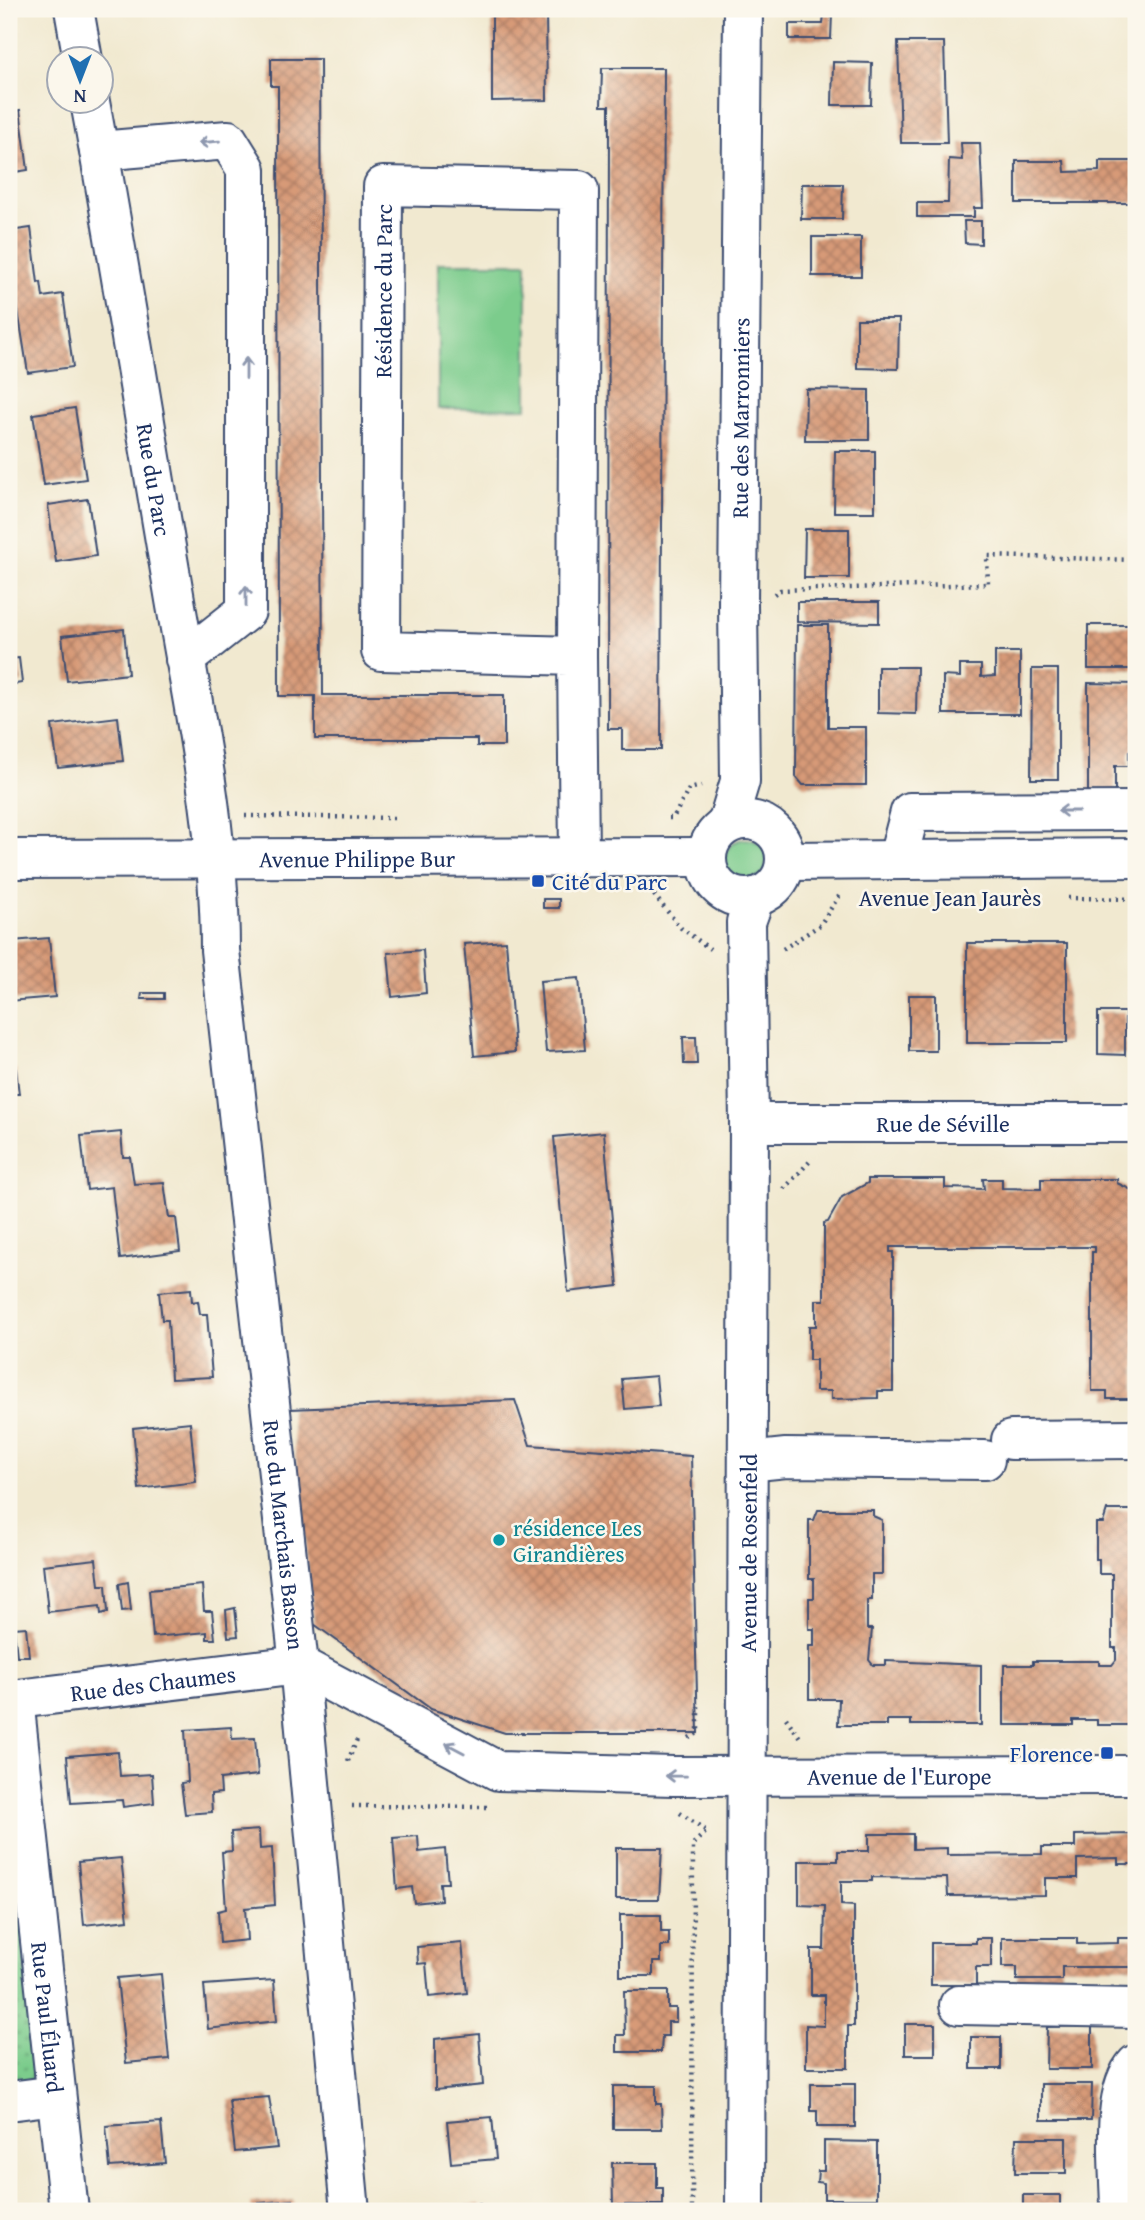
<svg xmlns="http://www.w3.org/2000/svg" width="1145" height="2220" viewBox="0 0 1145 2220" font-family="'Gentium Book Plus',serif">
	<style>
		.green { fill: #7ccc8c; stroke: #4c7e75; stroke-width: 2 }
		.park { fill: url(#park-dots); stroke: #4c7e75; stroke-width: 2 }
		.building { fill: url(#building-cross-hatch) }
		.lines { fill: none; stroke-linecap: round; stroke-linejoin: round }
		.minor-casing { stroke: #3b4b6f; stroke-width: 42 }
		.path { stroke: #3b4b6f; stroke-width: 4.5; stroke-dasharray: 2 5; stroke-linecap: butt }
		.minor { stroke: #fff; stroke-width: 38 }
		.oneway { stroke: #8d97ae }
		.transit-dot { fill: #1a4fb4; stroke: #fbf7ec; stroke-width: 2.5 }
		.culture-dot { fill: #0f9aa8; stroke: #fbf7ec; stroke-width: 2.5 }
		.labels { text-anchor: middle; dominant-baseline: central; stroke-width: 5; stroke-linejoin: round; paint-order: stroke }
		.street-label { font-size: 23px; fill: #1b2f5e; stroke: #fbf7ec }
		.transit-label { font-size: 23px; fill: #164399; stroke: #fbf7ec; text-anchor: start }
		.culture-label { font-size: 23px; fill: #0d838f; stroke: #fbf7ec; text-anchor: start }
	</style>
	<defs>
		<pattern id="park-dots" width="8" height="8" patternUnits="userSpaceOnUse" patternTransform="scale(1.75)"><rect width="8" height="8" fill="#7ccc8c"/><path d="M2 2h.1M6 6h.1" fill="none" stroke="#65a676" stroke-width="1.8" stroke-linecap="round"/></pattern>
		<pattern id="building-cross-hatch" width="8" height="8" patternUnits="userSpaceOnUse" patternTransform="scale(1.75)"><rect width="8" height="8" fill="#d79a77"/><path d="M0 0l8 8M0 8l8-8" fill="none" stroke="#ae7e65"/></pattern>
	</defs>
	<rect width="100%" height="100%" fill="#fbf7ec"/>
	<filter id="ink" filterUnits="userSpaceOnUse"><feTurbulence type="fractalNoise" baseFrequency=".0143" numOctaves="2"/><feDisplacementMap in="SourceGraphic" scale="14" xChannelSelector="R" yChannelSelector="G"/><feConvolveMatrix kernelMatrix="1 2 1 2 8 2 1 2 1" color-interpolation-filters="sRGB"/></filter>
	<filter id="wash" filterUnits="userSpaceOnUse"><feTurbulence type="fractalNoise" baseFrequency=".00686" numOctaves="4" result="noise"/><feDisplacementMap in="SourceGraphic" scale="28" xChannelSelector="R" yChannelSelector="G"/><feGaussianBlur stdDeviation="1.57" result="paint"/><feColorMatrix in="noise" values="0 0 0 0 0 0 0 0 0 0 0 0 0 0 0 0 0 1.4 0 .05"/><feComposite in="paint" operator="in"/></filter>
	<g filter="url(#wash)">
		<rect width="100%" height="100%" fill="#f1e9d0"/>
		<path class="green" d="M438,263h89v145l-89,1z
			M725 860a21 21 0 1 1 42 0a21 21 0 1 1-42 0Z"/>
		<path class="park" d="M9,1809l29,270 -29,3z"/>
		<g id="blocks">
			<path class="building" d="M492,9h54l1,91 -55,1z
				M824,14h8l-1,25h-42v-15h34z
				M898,42h46l3,101h-46z
				M271,59h49l3,636h181v51h-27v-7h-162v-43h-36l-1,-610h-7z
				M833,62l39,1 -1,42h-39z
				M602,68h62l-3,682h-39v-21h-14l1,-623h-8z
				M20,110l8,60 -19,3v-61z
				M961,143h19l3,65h-9v9h-57v-14h31l1,-44 13,1z
				M1016,161h48l1,11 34,-1v-10h37v42h-120z
				M802,184h41l-1,35h-41z
				M964,221h17v23l-16,-1z
				M31,228l7,55 3,-1 2,15 20,-3 10,73 -45,6 -11,-69h-8v-73z
				M812,237h49v39h-49z
				M857,319h42l-1,50 -41,-1z
				M806,389l63,1v50h-64z
				M75,408l11,71 -42,6 -11,-71z
				M835,451h40v61h-41z
				M88,499l8,57 -40,6 -8,-57z
				M805,529h44v49h-45z
				M797,602h82v21l-82,-1z
				M797,625h31v102h38v58h-63l-7,-8z
				M1088,625h48v44h-48z
				M124,629l4,45 -61,7 -5,-45z
				M995,652h25v62h-77v-38l17,1v-12h21v12l14,-1z
				M19,658l3,25 -13,2v-26z
				M878,667h39l-1,47 -38,-1z
				M1032,669h26v110h-27z
				M1088,683l48,1v62l-7,6v14h-14v26l-27,1z
				M118,717l5,44 -65,7 -6,-43z
				M543,899h16v9h-16z
				M49,938l6,59 -46,4v-36l5,-1 -2,-23z
				M506,941l9,111 -41,4 -10,-112z
				M967,943h100v100h-100z
				M423,950l3,43 -34,4 -4,-44z
				M579,978l6,72 -39,2 -6,-71z
				M142,993h22v6h-23z
				M909,995h27v56h-27z
				M1098,1012h27v43l-27,-1z
				M683,1037h13l1,27h-13z
				M16,1069l3,25h-10v-24z
				M121,1132l2,25h7l4,27 30,-2 5,36h7l4,33 -60,8 -8,-72 -25,3 -6,-54z
				M604,1132l14,154 -50,6 -14,-155z
				M868,1179h77v9l39,1 -1,-10h19v9l39,1v-10h76v4l19,9v207h-29v-8h-15v-139h3v-5h-205v5h3v139h-15v7l-47,1v-8h-15v-31h-7v-34h7v-26h8v-77l4,-1 14,-25 26,-14z
				M191,1289l1,13 6,-1 2,13h7l5,63 -41,2 -3,-59h-6l-3,-28z
				M656,1376l3,30 -34,3 -3,-30z
				M515,1400l15,45 161,11 7,277h-193l-74,-24 -117,-85 -24,-215z
				M190,1422l6,60 -57,7 -6,-61z
				M818,1510h55v6l9,4v54h-10v26h-5v29h5l-3,31 4,5h13v-4l95,4v60h-70v-5h-24v5h-49l1,-26h-30v-53h5v-17h-5v-31h5v-19h-5v-59h5z
				M1107,1510h29v215h-39v-5h-24v5h-69v-60h29v-4h66v4h13l4,-5v-12h-4v-74h-13v-15h-3v-36h7z
				M96,1559l3,26h7l2,27 -7,2 -1,-8 -52,6 -5,-47z
				M128,1582l3,28 -9,1 -3,-27z
				M202,1585l2,26h8l3,28h-8v-7l-54,5 -4,-47z
				M235,1608l3,28 -10,1 -2,-27z
				M26,1627l3,29h-12l-3,-28z
				M231,1727l1,12 23,-1 3,37 -38,4 1,14 -10,1 1,18 -27,2 -4,-31 7,-1 -3,-52z
				M118,1752l2,24 32,-2 2,29 -31,4 -1,-7 -51,3 -4,-47z
				M259,1830l1,19 12,-1 3,57 -30,3 2,32 -27,3 -2,-32 8,-2 -4,-57 10,-1 -1,-19z
				M869,1834h44v15l34,-1v7l95,-1v-7h33v-12l60,-1 1,30h-18v-6l-41,1v19h-32v17l-97,1 -1,-18 -75,-1v4h-31v24l13,1v120h-6v42h-42v-43l18,1v-31h-13v-46h13l1,-43 -26,-1v-44h39v-10h31z
				M418,1836l1,16 26,-3 3,34h-8l1,17 -27,3 -2,-16 -15,2 -4,-51z
				M616,1848h46l-3,51h-43z
				M121,1858l7,62 -44,5 -6,-63z
				M620,1915h41v17h8v14h-8v16h-8v14h-33z
				M976,1938h15v29h-15v18h-45v-42h45z
				M1002,1938h75v6l41,-1v-5h18v29h-74v13h-45v-13h-15z
				M462,1943l5,50 -38,4 -3,-34 -8,1 -1,-17z
				M161,1974l8,85 -43,4 -9,-85z
				M274,1980l3,41 -69,8 -4,-44z
				M624,1991h44v17h8v14h-8v14h-6l-1,16h-44v-17h8z
				M905,2024h30v31h-30z
				M1092,2026v43h-46l1,-42z
				M479,2034l4,51 -48,5v-51z
				M971,2037h30v32h-30z
				M811,2084h44v43h-38v-16h-6z
				M1041,2084h51l-1,36h-50z
				M613,2086h43v18h5l1,25h-49z
				M269,2097l8,51 -42,4 -6,-52z
				M492,2117l4,42 -45,4 -4,-42z
				M161,2122l4,41 -55,4 -4,-41z
				M1016,2138h50v35h-51z
				M824,2141l53,1v57h-53v-16l-7,-1 1,-11h6z
				M612,2163h45v25h6v17h-50z
				M1023,2195h37v16h-37z
				M293,2200l2,11h-43l-1,-7z
				M480,2204l1,7h-41v-3z"/>
		</g>
	</g>
	<g filter="url(#ink)">
		<use href="#blocks" fill-opacity="0" stroke="#3b4b6f" stroke-width="2"/>
		<g class="lines">
			<defs>
				<g id="minor">
					<path d="M74,9l9,51"/>
					<path id="s1" d="M90,102c30,161 55,324 83,486 20,120 47,239 47,362l79,715 51,546"/>
					<path d="M99,151l129,-11 18,29v442l-61,48"/>
					<path id="s2" d="M577,656l-196,-5 2,-465 196,4 -2,466 2,203"/>
					<circle cx="746" cy="859" r="39"/>
					<path id="s3" d="M727,824l13,-43 -2,-177 5,-595"/>
					<path d="M898,858l12,-46 226,-1"/>
					<path id="s4" d="M9,859l698,-2"/>
					<path d="M785,861l351,-3"/>
					<path id="s5" d="M749,1123h387"/>
					<path d="M1011,1440l125,-1"/>
					<path d="M748,1462l38,-4 199,2"/>
					<path id="s6" d="M14,1699l55,512"/>
					<path id="s7" d="M9,1700l290,-35 199,106 175,5 463,-1"/>
					<path d="M959,2005l177,3"/>
					<path d="M9,2101l47,-6"/>
					<path id="s8" d="M745,2211l4,-1088 -3,-201 9,-25"/>
					<path d="M1120,2211c0,-39 -11,-118 16,-147"/>
				</g>
			</defs>
			<use href="#minor" class="minor-casing"/>
			<path class="path" d="M774,594l6,-4 208,-6 -1,-28 149,4
				M245,816l149,2
				M669,818h4l16,-29 12,-3
				M654,895l27,33 29,21
				M1068,898l68,1
				M783,949l37,-24 19,-29
				M784,1189l28,-30
				M786,1718l15,21
				M689,1738l9,-5v-31
				M348,1761l10,-24
				M352,1806l135,1
				M680,1813l27,18 -14,13 -1,367"/>
			<use href="#minor" class="minor"/>
		</g>
		<defs><path id="oneway-shaft" d="M-6 0H5M1.5-3L5.5 0L1.5 3" fill="none" stroke-width="1.6" stroke-linecap="round" stroke-linejoin="round" transform="scale(1.75)"/></defs>
		<g class="oneway">
			<use href="#oneway-shaft" transform="translate(209 142) rotate(175)"/>
			<use href="#oneway-shaft" transform="translate(246 368) rotate(-90)"/>
			<use href="#oneway-shaft" transform="translate(246 596) rotate(-90)"/>
			<use href="#oneway-shaft" transform="translate(1068 811) rotate(180)"/>
			<use href="#oneway-shaft" transform="translate(455 1748) rotate(-152)"/>
			<use href="#oneway-shaft" transform="translate(676 1776) rotate(-179)"/>
		</g>
	</g>
	<g class="transit-dot">
		<rect x="531" y="874" width="14" height="14" rx="3.5"/>
		<rect x="1100" y="1746" width="14" height="14" rx="3.5"/>
	</g>
	<circle class="culture-dot" cx="499" cy="1540" r="7"/>
	<g class="labels">
		<g class="street-label">
			<text stroke="none"><textPath href="#s2" startOffset="556">Résidence du Parc</textPath></text>
			<text stroke="none"><textPath href="#s3" startOffset="408">Rue des Marronniers</textPath></text>
			<text stroke="none"><textPath href="#s1" startOffset="383">Rue du Parc</textPath></text>
			<text stroke="none"><textPath href="#s4" startOffset="348">Avenue Philippe Bur</textPath></text>
			<text x="950" y="897">Avenue Jean Jaurès</text>
			<text stroke="none"><textPath href="#s5" startOffset="194">Rue de Séville</textPath></text>
			<text stroke="none"><textPath href="#s1" startOffset="1447">Rue du Marchais Basson</textPath></text>
			<text stroke="none"><textPath href="#s8" startOffset="658">Avenue de Rosenfeld</textPath></text>
			<text stroke="none"><textPath href="#s7" startOffset="145">Rue des Chaumes</textPath></text>
			<text stroke="none"><textPath href="#s7" startOffset="919">Avenue de l'Europe</textPath></text>
			<text stroke="none"><textPath href="#s6" startOffset="320">Rue Paul Éluard</textPath></text>
		</g>
		<g class="transit-label">
			<text x="552" y="881">Cité du Parc</text>
			<text x="1093" y="1753" text-anchor="end">Florence</text>
		</g>
		<g class="culture-label">
			<text x="513" y="1527">résidence Les<tspan x="513" dy="26">Girandières</tspan></text>
		</g>
	</g>
	<rect width="1145" height="2220" fill="none" stroke="#fbf7ec" stroke-width="35"/>
	<g transform="translate(80 80) rotate(180)"><circle r="33" fill="#fbf7ec" stroke="#a1a7b3" stroke-width="2"/>
	<path d="M0-5L12 26L0 18L-12 26Z" fill="#1f6fb2"/>
	<text y="-10" font-size="19" font-weight="bold" text-anchor="middle" fill="#1b2f5e">N</text>
	</g>
</svg>
